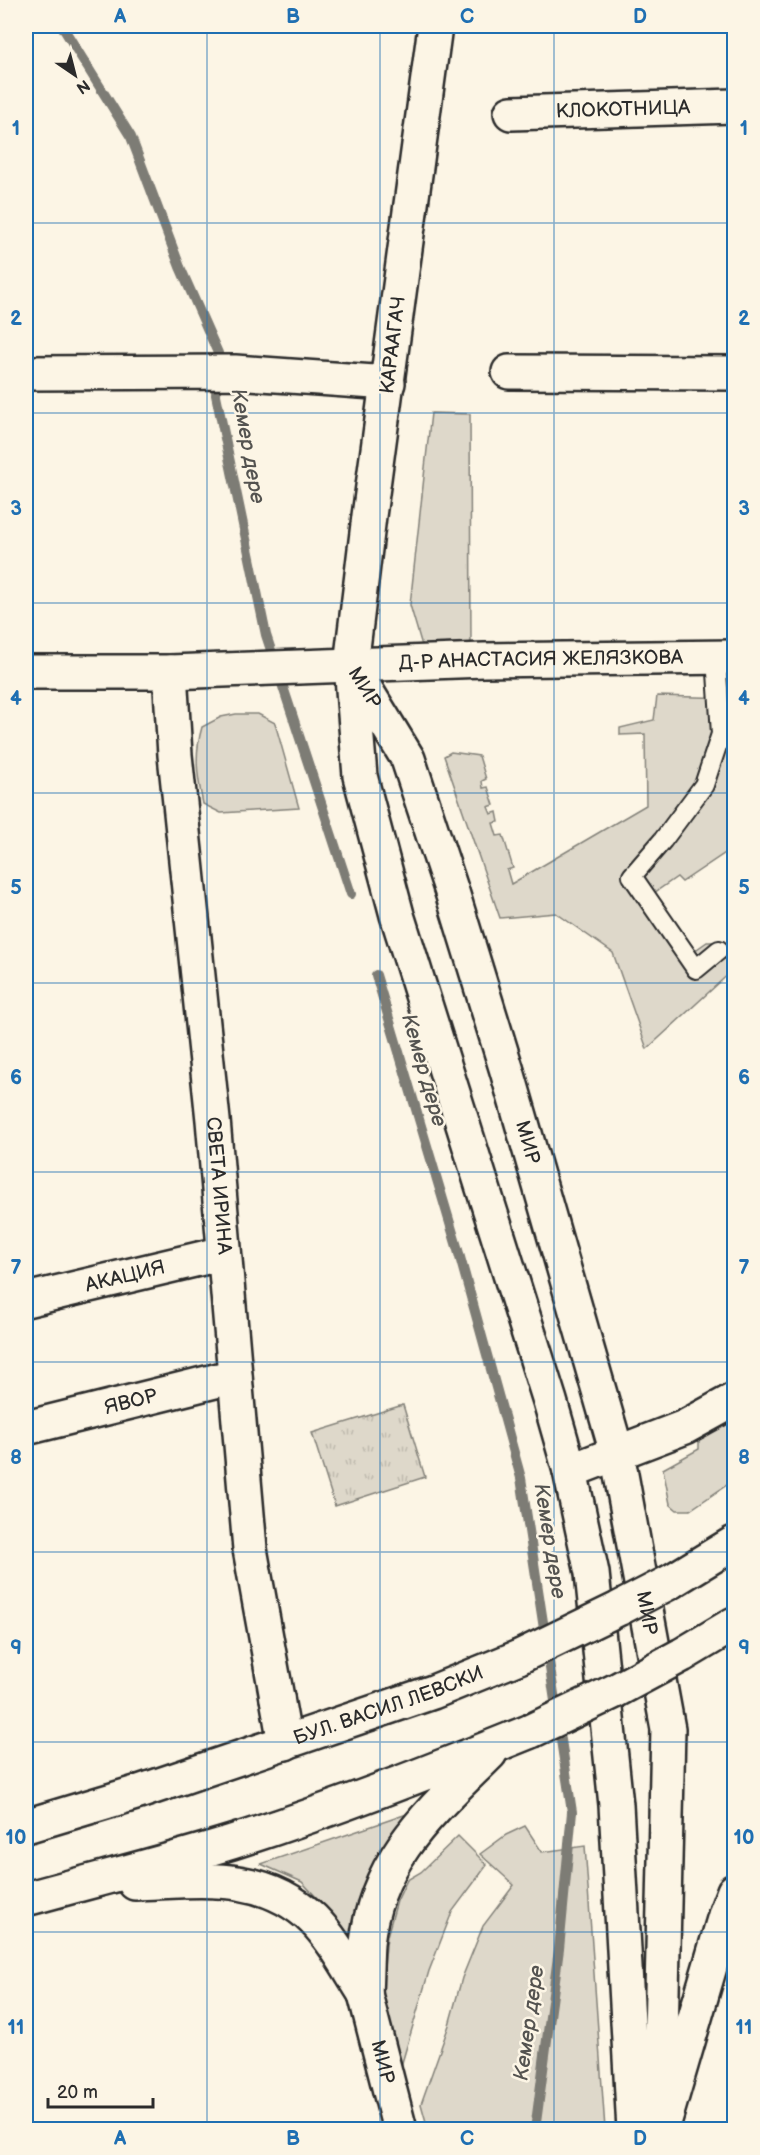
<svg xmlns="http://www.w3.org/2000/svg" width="760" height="2155" viewBox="0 0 760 2155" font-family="'Balsamiq Sans',sans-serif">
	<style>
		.green { fill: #ded8ca; stroke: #84827a; stroke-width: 1.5 }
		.park { fill: url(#park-tufts); stroke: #84827a; stroke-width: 1.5 }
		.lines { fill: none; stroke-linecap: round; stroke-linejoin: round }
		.stream { stroke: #7d7b74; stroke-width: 10 }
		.lane-casing { stroke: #2b2b2b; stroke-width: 22 }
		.street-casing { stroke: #2b2b2b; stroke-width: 38 }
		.secondary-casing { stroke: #2b2b2b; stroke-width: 38 }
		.highway-casing { stroke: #2b2b2b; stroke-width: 38 }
		.lane { stroke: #fcf5e5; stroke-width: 18 }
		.street { stroke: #fcf5e5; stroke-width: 33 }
		.secondary { stroke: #fcf5e5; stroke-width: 33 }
		.highway { stroke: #fcf5e5; stroke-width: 33 }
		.highway-bridge-casing { stroke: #2b2b2b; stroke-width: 38; stroke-linecap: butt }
		.highway-bridge { stroke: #fcf5e5; stroke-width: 33 }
		.grid { fill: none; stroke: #1f6fb2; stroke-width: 1.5; stroke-opacity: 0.55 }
		.labels { text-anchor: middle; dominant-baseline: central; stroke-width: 5; stroke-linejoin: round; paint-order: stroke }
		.street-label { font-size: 20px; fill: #2b2b2b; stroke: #fcf5e5 }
		.water-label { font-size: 21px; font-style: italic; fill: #545350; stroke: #fcf5e5 }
		.neatline { fill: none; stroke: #1f6fb2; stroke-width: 2 }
		.grid-label { font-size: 20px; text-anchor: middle; font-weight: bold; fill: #1f6fb2 }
	</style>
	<defs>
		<pattern id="park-tufts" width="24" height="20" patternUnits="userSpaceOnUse" patternTransform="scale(1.5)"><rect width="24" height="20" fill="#ded8ca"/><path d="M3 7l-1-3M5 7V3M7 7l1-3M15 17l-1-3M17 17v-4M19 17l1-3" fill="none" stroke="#bfbaae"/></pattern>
	</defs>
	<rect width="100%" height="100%" fill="#fcf5e5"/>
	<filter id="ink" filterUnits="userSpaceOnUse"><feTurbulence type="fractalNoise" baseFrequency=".0167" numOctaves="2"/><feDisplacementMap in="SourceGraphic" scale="12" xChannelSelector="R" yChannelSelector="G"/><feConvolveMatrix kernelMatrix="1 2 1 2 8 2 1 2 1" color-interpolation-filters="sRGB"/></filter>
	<g filter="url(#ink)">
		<path class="green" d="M431,413l39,1 1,234 -48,1 -13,-44z
			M657,696l77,2v149l-52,35 -5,-5 -23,16 40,58 13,-9h7l19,28 -86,79 -34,-96 -57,-40 -56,5 -56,-162 7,-4 28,4 7,23 -4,2 1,7 5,-1 6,18 -6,2 3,7 6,-2 2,10 -6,1 4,13 6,-1 10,33 -6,2 4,14 135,-79 -1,-71 -25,1v-7l34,-8z
			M236,714h22l17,9 24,85 -78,5 -18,-9c-6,-29 -9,-49 -1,-77l19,-10z
			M734,1413v67l-44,30h-13l-7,-6 -7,-35 36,-20v-19z
			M407,1814l-37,57 -11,30 -3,55 -22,-40 -32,-34 -41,-18z
			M525,1826l17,26 43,-6 20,283h-177l-7,-25 28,-79 13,-47 21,-52 31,-41 -34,-31 26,-19z
			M458,1836l29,29 -35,47 -23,59 -30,102 -18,-74 6,-63 10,-35 10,-21 14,-8z"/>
		<path class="park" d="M403,1405l22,72 -90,29 -23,-73z"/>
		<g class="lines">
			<path class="stream" d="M62,26l69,111 49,130 38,86 -2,42 50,240 85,259
				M376,975l82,275 63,228 51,334 -13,137 -24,181"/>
			<defs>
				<path id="lane" d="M716,657l5,77 -17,51 -41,55 -31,36 64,93 23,-19"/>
				<g id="street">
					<path id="s1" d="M511,113l223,-7"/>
					<path d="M509,372l225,1"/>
					<path d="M26,373l209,-1 153,11"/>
					<path id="s2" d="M351,665l133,-5 250,-3"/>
					<path id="s3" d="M170,672l5,83 38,365 37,429 27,149"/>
					<path id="s4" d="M26,1300l198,-47"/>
					<path id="s5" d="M26,1428l209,-52"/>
				</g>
				<g id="secondary">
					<path d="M435,26l-66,490 -18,149 9,111 37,139 153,486 20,70 22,102 24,232 18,325"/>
					<path id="s6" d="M353,669l55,90 44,133 55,179 110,382 51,276 -9,395"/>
					<path d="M26,672h144l181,-7"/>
					<path id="s7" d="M365,1994l35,136"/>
				</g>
				<g id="highway">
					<path d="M570,1471l115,-44 49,-27"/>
					<path d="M670,1582l64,-39"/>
					<path d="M682,1655l52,-31"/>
					<path d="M277,1698l8,45"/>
					<path id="s8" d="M26,1826l113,-34 294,-100 86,-35"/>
					<path d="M135,1883c64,-2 127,-13 178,36 21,21 36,50 52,75"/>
					<path d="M26,1899c68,-19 138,-36 206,-57 101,-32 200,-71 299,-111"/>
					<path d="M365,1994c1,-17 1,-34 2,-51 9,-86 66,-133 123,-190"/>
					<path d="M662,2130l64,-218 8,-21"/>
				</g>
			</defs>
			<use href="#lane" class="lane-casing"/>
			<use href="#street" class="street-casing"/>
			<use href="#secondary" class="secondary-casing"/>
			<use href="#highway" class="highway-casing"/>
			<use href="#lane" class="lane"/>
			<use href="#street" class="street"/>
			<use href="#secondary" class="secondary"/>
			<use href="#highway" class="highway"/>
			<defs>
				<path id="highway-bridge" d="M519,1657l99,-48 52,-27
					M531,1731l84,-40 67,-36"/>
			</defs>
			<use href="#highway-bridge" class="highway-bridge-casing"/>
			<use href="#highway-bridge" class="highway-bridge"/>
		</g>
	</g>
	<path class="grid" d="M207,26v2104M380,26v2104M554,26v2104M26,223h708M26,413h708M26,603h708M26,793h708M26,983h708M26,1172h708M26,1362h708M26,1552h708M26,1742h708M26,1932h708"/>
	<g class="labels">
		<g class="street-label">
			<text stroke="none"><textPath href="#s1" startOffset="112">КЛОКОТНИЦА</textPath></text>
			<text transform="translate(393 345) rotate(-83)">КАРААГАЧ</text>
			<text stroke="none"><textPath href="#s2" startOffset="190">Д-Р АНАСТАСИЯ ЖЕЛЯЗКОВА</textPath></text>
			<text stroke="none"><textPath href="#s6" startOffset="22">МИР</textPath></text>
			<text stroke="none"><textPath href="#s6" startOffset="507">МИР</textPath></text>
			<text stroke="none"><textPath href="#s3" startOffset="516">СВЕТА ИРИНА</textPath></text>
			<text stroke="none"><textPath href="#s4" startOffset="102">АКАЦИЯ</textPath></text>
			<text stroke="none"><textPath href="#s5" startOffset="108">ЯВОР</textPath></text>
			<text stroke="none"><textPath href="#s6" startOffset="993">МИР</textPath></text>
			<text stroke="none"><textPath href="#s8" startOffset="382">БУЛ. ВАСИЛ ЛЕВСКИ</textPath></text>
			<text stroke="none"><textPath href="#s7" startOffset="70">МИР</textPath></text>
		</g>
		<g class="water-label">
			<text transform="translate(248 446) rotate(80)">Кемер дере</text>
			<text transform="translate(424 1070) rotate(74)">Кемер дере</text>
			<text transform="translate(550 1541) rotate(81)">Кемер дере</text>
			<text transform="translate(529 2023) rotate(-82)">Кемер дере</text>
		</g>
	</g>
	<rect width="760" height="2155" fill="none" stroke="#fcf5e5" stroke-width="66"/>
	<g transform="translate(75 75) rotate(145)" stroke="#fcf5e5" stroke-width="4.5" paint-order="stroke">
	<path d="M0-4.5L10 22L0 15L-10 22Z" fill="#2b2b2b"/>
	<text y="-9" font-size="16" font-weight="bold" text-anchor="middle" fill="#2b2b2b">N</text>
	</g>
	<path d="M48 2098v9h105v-9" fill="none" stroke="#2b2b2b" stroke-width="3"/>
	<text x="57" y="2098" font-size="18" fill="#2b2b2b" stroke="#fcf5e5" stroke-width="4.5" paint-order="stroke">20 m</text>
	<rect x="33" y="33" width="694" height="2089" class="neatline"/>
	<g class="grid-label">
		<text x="120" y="23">A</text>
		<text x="293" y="23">B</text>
		<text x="467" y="23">C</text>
		<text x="640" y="23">D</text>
		<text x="16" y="135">1</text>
		<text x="744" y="135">1</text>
		<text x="16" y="325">2</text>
		<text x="744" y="325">2</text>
		<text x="16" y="515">3</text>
		<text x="744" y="515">3</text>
		<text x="16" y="705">4</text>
		<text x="744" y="705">4</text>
		<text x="16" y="894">5</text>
		<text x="744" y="894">5</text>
		<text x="16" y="1084">6</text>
		<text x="744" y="1084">6</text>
		<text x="16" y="1274">7</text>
		<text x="744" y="1274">7</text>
		<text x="16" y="1464">8</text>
		<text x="744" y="1464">8</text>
		<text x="16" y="1654">9</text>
		<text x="744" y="1654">9</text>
		<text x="16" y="1844">10</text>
		<text x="744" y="1844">10</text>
		<text x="16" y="2034">11</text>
		<text x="744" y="2034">11</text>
		<text x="120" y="2145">A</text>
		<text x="293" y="2145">B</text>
		<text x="467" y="2145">C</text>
		<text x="640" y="2145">D</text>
	</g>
</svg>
